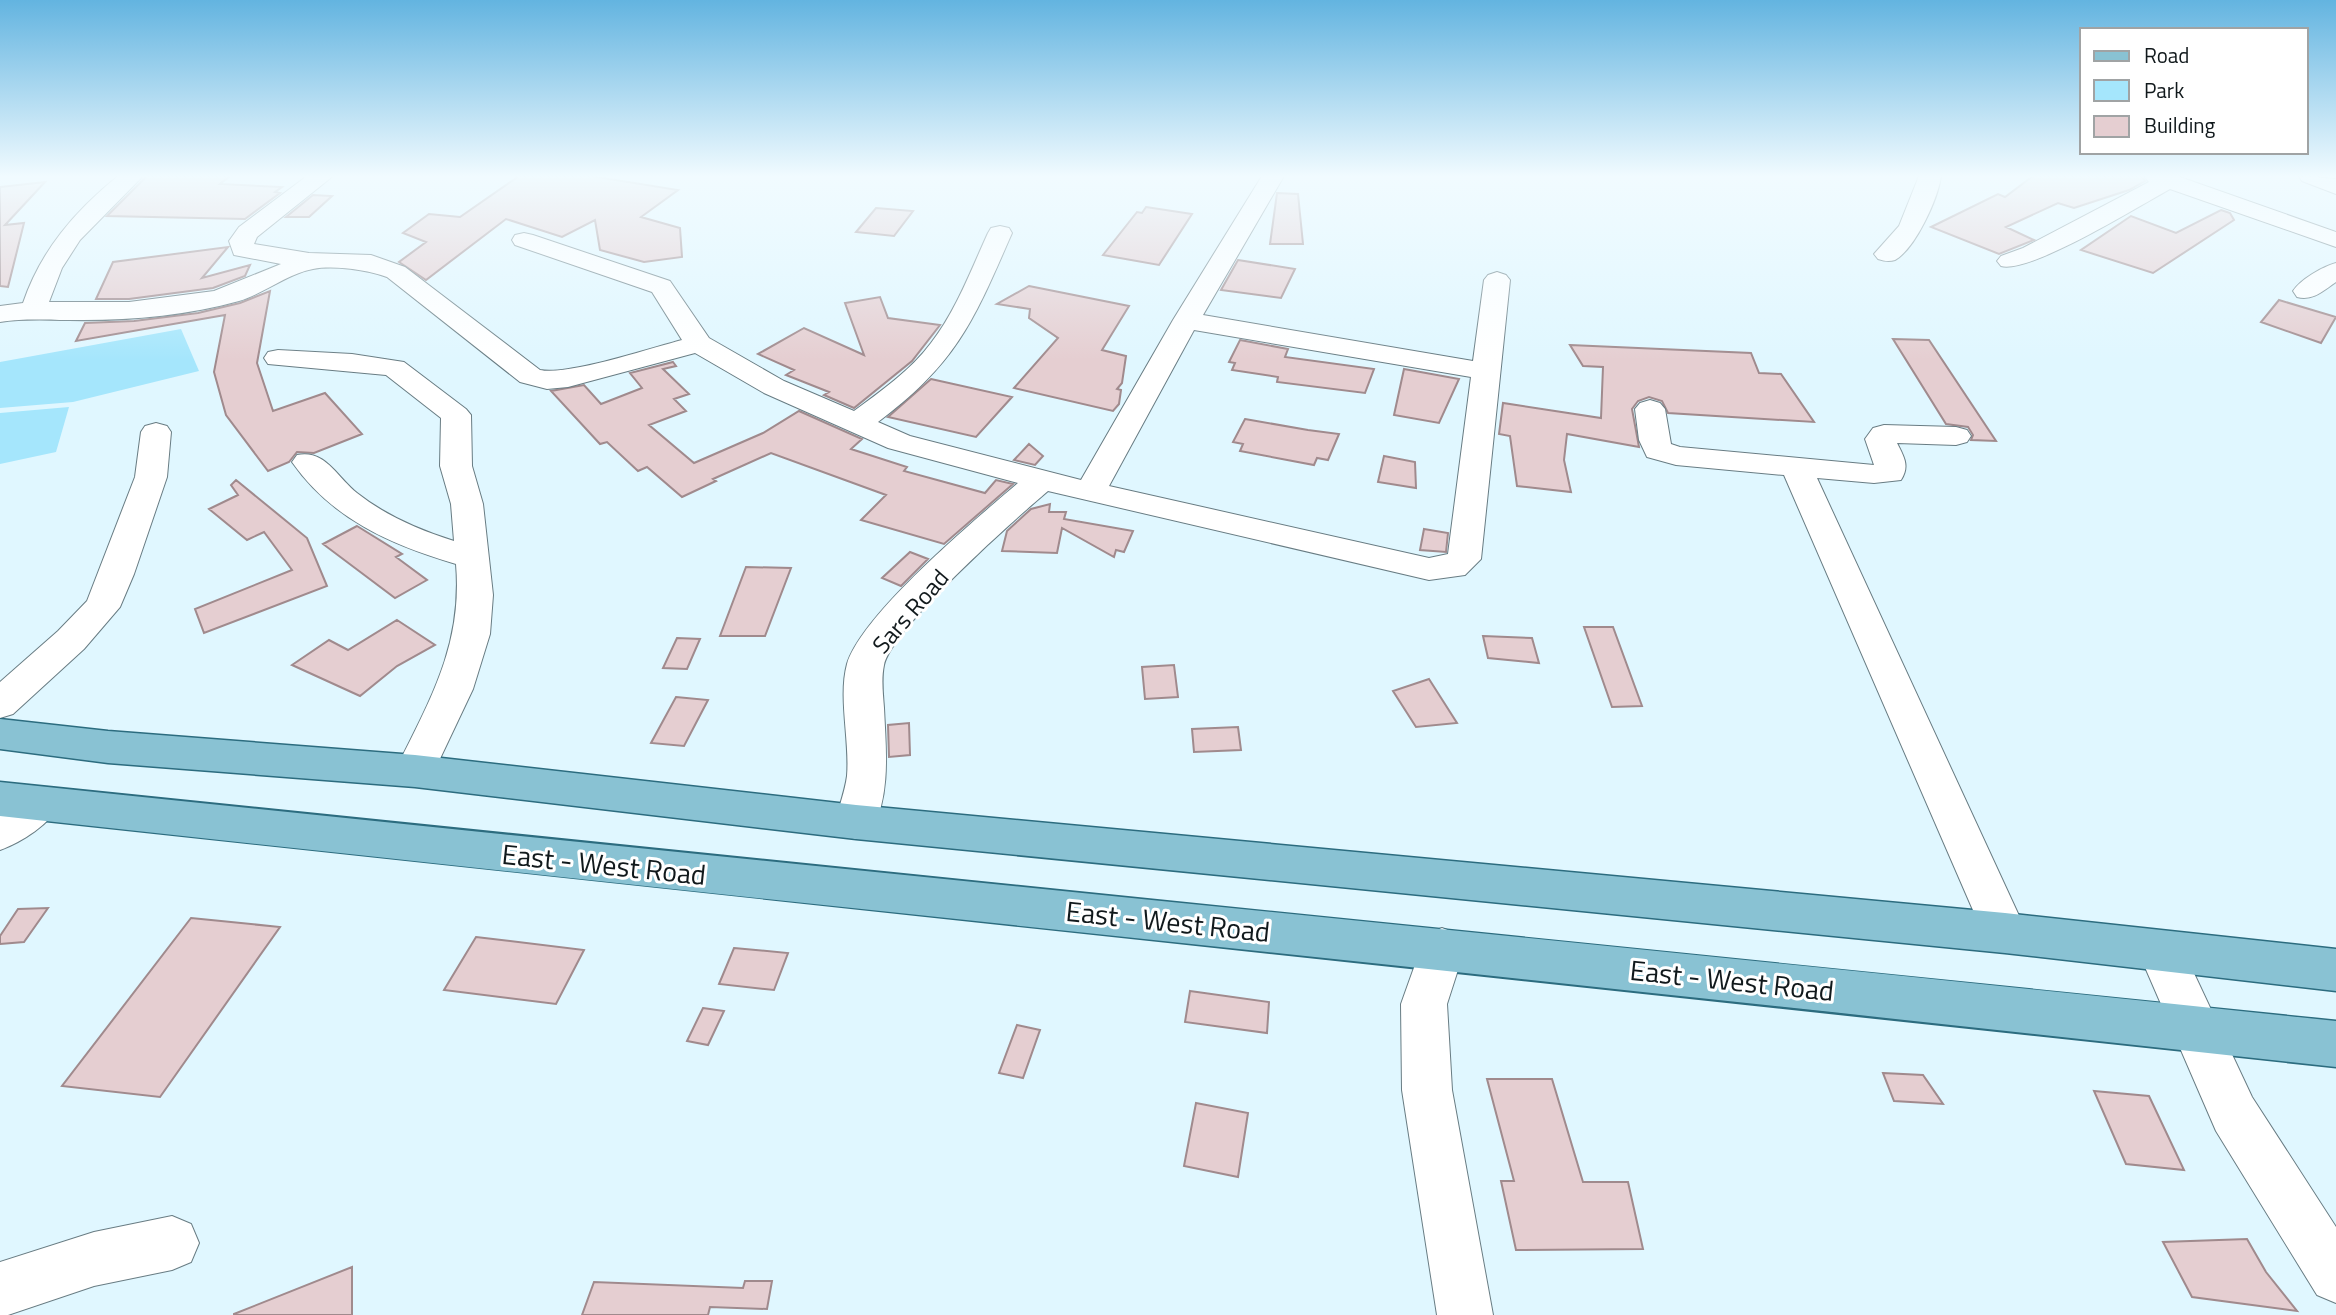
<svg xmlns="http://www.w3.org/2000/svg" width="2336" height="1315" viewBox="0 0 2336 1315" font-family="'Titillium Web',sans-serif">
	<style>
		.green { fill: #a5e6fc }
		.building { fill: #e5ced1; stroke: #a08a8d; stroke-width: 2 }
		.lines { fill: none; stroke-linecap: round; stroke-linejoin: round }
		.minor-casing { stroke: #687c83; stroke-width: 2 }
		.major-casing { stroke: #2c6c7f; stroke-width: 3 }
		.minor { fill: #fff; fill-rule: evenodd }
		.major { fill: #89c2d3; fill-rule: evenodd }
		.labels { text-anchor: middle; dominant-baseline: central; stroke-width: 6; stroke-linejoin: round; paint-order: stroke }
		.street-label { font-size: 24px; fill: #11191c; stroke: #fff }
		.near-street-label { font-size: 28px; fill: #11191c; stroke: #fff }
	</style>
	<rect width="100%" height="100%" fill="#e0f7ff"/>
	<path class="green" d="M181,329l18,42 -126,31 -73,6v-46z
		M69,407l-13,45 -56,12v-51z"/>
	<path class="building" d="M147,176h83l-10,8 62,3 -7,5 5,1 -35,26 -138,-3z
		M519,176h72l87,14 -37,27 39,11 2,29 -38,5 -44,-12 -5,-30 -33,17 -56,-18 -80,61 -27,-18 27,-20 -23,-9 26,-19 31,3z
		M2033,176h108l4,5 -16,9 -55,18 -16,-5 -52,24 28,13 -35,14 -68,-27 67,-33 7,3z
		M45,182l-40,43 19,-2 -16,64 -8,-1v-99z
		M1277,193l21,1 5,50h-33z
		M313,195l19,1 -23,21h-23z
		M1146,207l46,7 -33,51 -56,-10 34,-43 5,1z
		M876,208l37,3 -19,25 -38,-4z
		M2221,210l9,3 4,7 -81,53 -72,-23 50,-34 45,17z
		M228,247l-26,31 48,-13 -5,11 -32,12 -84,11h-33l17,-37z
		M1238,260l57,9 -14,29 -60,-8z
		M1029,286l100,20 -27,44 24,6 -4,27 -5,6 4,1 -2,14 -6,7 -99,-23 44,-50 -29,-20 1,-9 -33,-5z
		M270,291l-13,72 16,48 52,-18 37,41 -48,19 -17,-1 -8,10 -21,9 -42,-56 -12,-43 11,-57 -149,26 9,-18 49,-2 64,-8 42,-10z
		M880,297l8,21 52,7 -28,36 -58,47 -30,-13 5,-3 -43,-17 8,-5 -36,-16 46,-26 60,27 -19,-52z
		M2279,300l57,17 -15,26 -60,-21z
		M1893,339l36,1 67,101 -25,-1 2,-5 -5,-8 -22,-3z
		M1240,340l48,9 -3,8 89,12 -9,24 -88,-11 1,-5 -46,-7 3,-7 -6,-1z
		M1570,345l181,8 8,20 22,1 33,48 -146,-9 -6,-12 -13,-4 -11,4 -6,8 7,38 -72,-13 -3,26 7,32 -54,-6 -7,-50 -11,-2 4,-31 98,15 2,-51 -20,-1z
		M673,362l3,4 -13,3 26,25 -15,5 12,12 -37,14 45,38 69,-30 36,-22 63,28 -11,10 56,18 -3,4 81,22 11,-13 17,4 -69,60 -83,-24 25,-25 -115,-42 -58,26 3,2 -34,16 -35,-30 -9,4 -31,-29 -7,2 -49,-53 33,-6 17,19 41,-16 -12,-15z
		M1404,369l55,10 -20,44 -45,-8z
		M931,379l81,18 -36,40 -88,-20z
		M1245,419l63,11 31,4 -11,26 -11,-2 -3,7 -74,-14 3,-7 -10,-2z
		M1029,444l14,12 -8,9 -21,-5z
		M1384,456l31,6 1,26 -38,-6z
		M236,480l71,58 20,48 -123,47 -9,-24 97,-39 -28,-38 -17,8 -38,-31 29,-14 -7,-10z
		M1050,504l-1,8h17l-2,7 69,12 -9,21 -8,-2 -2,7 -52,-29 -5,25 -55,-2 5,-20 24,-22z
		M357,526l45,28 -6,3 31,23 -32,18 -72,-54z
		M1424,529l24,4 -2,19 -26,-2z
		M910,552l18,7 -27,27 -19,-8z
		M746,567l45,1 -26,68h-45z
		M397,620l38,25 -38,21 -37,30 -68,-31 37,-25 19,10z
		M1584,627h29l29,79 -30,1z
		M1483,636l49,2 7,25 -51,-5z
		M677,638l23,1 -13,30 -24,-1z
		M1174,665l4,32 -33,2 -3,-32z
		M1429,679l28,44 -41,4 -23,-36z
		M676,697l32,3 -24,46 -33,-3z
		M909,723l1,32 -21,2 -1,-32z
		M1238,727l3,23 -47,2 -2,-23z
		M48,908l-24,34 -24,2v-8l18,-27z
		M191,918l89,9 -120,170 -98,-11z
		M476,937l108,13 -28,54 -112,-14z
		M734,948l54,5 -14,37 -55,-6z
		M1190,991l79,11 -2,31 -82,-11z
		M703,1008l21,3 -16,34 -21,-4z
		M1017,1025l23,5 -17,48 -24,-5z
		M1883,1073l40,2 20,29 -49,-3z
		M1487,1079h65l31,103h45l15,67 -127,1 -15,-69h13z
		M2094,1091l55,5 35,74 -58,-6z
		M1196,1103l52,10 -10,64 -54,-11z
		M2247,1239l19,33 31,39 -105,-14 -29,-55z
		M352,1267v48h-118v-1z
		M745,1281h27l-5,28 -57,-2 -2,8h-126l12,-33 149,6z"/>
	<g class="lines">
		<defs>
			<path id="minor" d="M118,176h25l-63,64 -18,28 -13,34h80l85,-11 67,-27 -47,-9 -5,-14 10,-14 68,-51h26l-76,61 -3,7 55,9 62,2 34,12 135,103c27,6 111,-22 142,-30l-30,-48 -137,-47 -3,-5 3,-5 9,-2 9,2 137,46 39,57 75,43 70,30c27,-20 56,-40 77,-68 25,-32 40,-73 57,-110l3,-5 9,-2 9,2 3,5c-38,87 -55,130 -134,189l32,14 171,44 92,-160 89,-144h22l-81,139 270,46 11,-81 4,-5 9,-3 9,3 4,5 -29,279 -16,16 -36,5 -381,-89c-34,29 -156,137 -164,174 -3,14 -1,29 0,43 2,43 7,86 -13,126l-15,5 -15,-5 -6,-12c4,-15 10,-31 12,-46 3,-35 -9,-79 0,-112 15,-50 129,-145 171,-181l-130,-35 -124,-55 -69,-40 -127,34 -21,2 -27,-7 -133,-105c-20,-7 -53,-12 -74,-8 -24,4 -50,25 -74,32 -53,15 -114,20 -170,19 -27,0 -41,-2 -69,2v-16l23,-3c18,-53 52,-92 95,-127zM1194,330l277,47 -23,177 -19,4 -320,-72z
				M1919,176h22c-3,23 -26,73 -46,84 -6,2 -11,1 -17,-1l-4,-5 25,-28z
				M2144,176h33l159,56v15l-166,-58c-31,17 -140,85 -169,77l-4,-5 4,-5 22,-8 126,-66z
				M2299,176l37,3v15l-34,-13z
				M2336,263v19c-13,9 -23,19 -39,15l-4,-6c8,-12 29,-24 43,-28z
				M278,350l74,4 52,8 62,47 5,6 1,51 11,38 10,91 -3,39 -17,55 -44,93 -14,4 -14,-4 -6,-11c35,-71 68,-126 61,-207 -65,-19 -124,-45 -164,-102l5,-7c28,-6 40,22 60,38 29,23 62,37 97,48l-3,-37 -11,-38 1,-48 -55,-43 -118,-11 -4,-6 4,-6z
				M1650,400l10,3 5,6 6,35 9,3 194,18 -9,-26 8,-11 11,-3 72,2 11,3 4,6 -4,6 -11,3 -59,-2c7,14 13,23 4,37l-27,3 -57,-5 210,455 -6,14 -16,5 -16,-5 -205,-472 -108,-10 -29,-8 -8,-17 -4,-31 5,-6z
				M156,423l11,3 4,6 -4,45 -33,97 -14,33 -36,42 -71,65 -13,4v-36l58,-51 29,-30 48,-124 6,-45 4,-6z
				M41,787l14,5 6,11c-11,21 -39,39 -61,47v-39l27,-19z
				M1442,928l16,6 7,14 -18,56 5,86 41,225h-56l-35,-225 -1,-86 25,-70z
				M2161,931l16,6 75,160 84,130v76l-19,-8 -101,-164 -78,-180 7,-14z
				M172,1216l19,8 8,19 -8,19 -19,8 -78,16 -86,29h-8v-53l94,-30z"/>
			<path id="major" d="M0,719l108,12 307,24 441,50 1149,108 331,36v42l-331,-38 -1149,-114 -441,-52 -307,-24 -108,-14z
				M0,782c778,82 1557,157 2336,239v46c-778,-86 -1558,-165 -2336,-251z"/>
		</defs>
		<use href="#minor" class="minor-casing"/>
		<use href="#major" class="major-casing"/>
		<use href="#minor" class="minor"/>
		<use href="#major" class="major"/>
	</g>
	<linearGradient id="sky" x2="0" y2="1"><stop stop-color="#63b4e0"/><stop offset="0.49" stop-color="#f1fbff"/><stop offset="1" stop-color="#f1fbff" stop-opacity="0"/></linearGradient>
	<rect width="2336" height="360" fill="url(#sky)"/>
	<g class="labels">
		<g class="street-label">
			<text transform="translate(910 611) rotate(-49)">Sars Road</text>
		</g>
		<g class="near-street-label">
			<text transform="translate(604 864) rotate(6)">East - West Road</text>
			<text transform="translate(1168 921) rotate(6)">East - West Road</text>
			<text transform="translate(1732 980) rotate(6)">East - West Road</text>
		</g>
	</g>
	<rect x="2080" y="28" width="228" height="126" fill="#ffffff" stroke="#a0a3a4" stroke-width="2"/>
	<rect x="2094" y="51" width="35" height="10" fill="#89c2d3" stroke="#a0a3a4" stroke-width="2"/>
	<text x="2144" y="63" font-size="21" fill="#11191c">Road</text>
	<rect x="2094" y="80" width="35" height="21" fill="#a5e6fc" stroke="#a0a3a4" stroke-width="2"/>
	<text x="2144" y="98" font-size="21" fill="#11191c">Park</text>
	<rect x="2094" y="116" width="35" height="21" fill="#e5ced1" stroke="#a0a3a4" stroke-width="2"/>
	<text x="2144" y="133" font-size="21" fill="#11191c">Building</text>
</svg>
